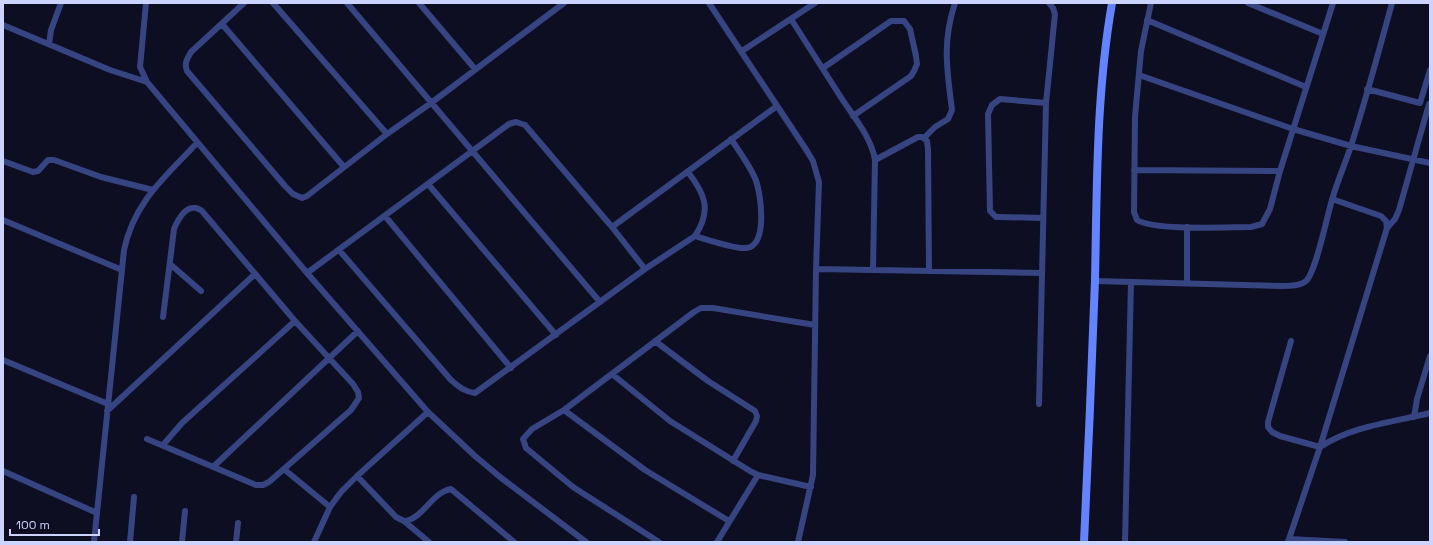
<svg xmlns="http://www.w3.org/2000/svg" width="1433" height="545" viewBox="0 0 1433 545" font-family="'Space Grotesk',sans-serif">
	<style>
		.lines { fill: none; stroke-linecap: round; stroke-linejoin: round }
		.street { stroke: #364482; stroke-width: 6 }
		.secondary { stroke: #6483ff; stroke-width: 8 }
	</style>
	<rect width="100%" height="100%" fill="#0d0e22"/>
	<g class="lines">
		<path class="street" d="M146,3l-6,64 7,15 160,191 121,139 47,44 25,21 86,65
			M244,3l-53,49c-4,7 -7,11 -4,19l98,115 8,8 9,4 5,-2 80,-62 44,-31 133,-100
			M273,3l114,131
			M347,3l253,299
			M419,3l56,66
			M709,3l98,148 6,10 6,21 -3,87 -3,206 -15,67
			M1151,3l-10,48 -6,66 -1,95 3,8c18,11 90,7 114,7l11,-3 8,-15 10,-38 53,-168
			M1248,3l75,31
			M791,19c17,27 34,53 51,80 12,18 30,40 33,61l-2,109
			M1147,20l159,67
			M222,24l122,143
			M3,25l107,45 37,12
			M49,44l2,-14 10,-27
			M742,51l73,-48
			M823,68l68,-47h13l6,8 6,27 1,8 -3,7 -3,5 -58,40
			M1139,75l154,54 58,17 79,17
			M1367,89l53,14 10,-33
			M924,138l11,-11 13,-8 4,-9c-5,-40 -10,-68 3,-107
			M875,160l43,-23h4l5,4 1,8 1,122
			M3,161l30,11 5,-1 10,-11h6l47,17 52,13
			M1134,170l146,1
			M688,172c17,22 24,38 7,64
			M428,184l128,151
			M385,216l126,152
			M1043,218l-43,-1h-4l-6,-6 -2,-97 4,-9 8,-6 46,4
			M3,220l119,50
			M612,227l165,-121
			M1187,227v56
			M1387,228l8,-9 4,-9 30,-106
			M339,250l112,130c8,7 14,12 24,13l170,-124 50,-33c13,4 39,13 51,12 23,-2 15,-59 8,-72 -6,-13 -15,-25 -23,-37
			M170,264l31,27
			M816,269l225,4
			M307,273l202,-149 7,-2 9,3 87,102 33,42
			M1095,281l188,5c7,0 17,0 23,-5 10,-9 21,-65 26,-81 5,-18 13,-36 19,-54 15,-47 28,-95 41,-143
			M655,341l53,40 47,30 2,5 -1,5 -23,40
			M1291,341l-23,81v5l4,5 8,4 40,11c32,-21 73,-25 110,-34
			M3,360l105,44
			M612,374l58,47 80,50 8,4 53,12
			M1039,404l7,-301 9,-89 -2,-6 -4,-5
			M564,410l81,60 84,51
			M107,411l148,-137
			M1414,417l3,-18 13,-43
			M147,439l109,46h7l6,-3 82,-72 8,-12 -1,-6 -5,-8 -58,-63 -93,-110c-3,-2 -6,-4 -9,-3 -9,0 -16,14 -19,21l-11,88
			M163,445l19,-22 113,-102
			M213,467l145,-136
			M285,470l45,37
			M3,471l94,42
			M357,476l39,41 8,4c18,-1 28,-29 47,-32l63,53
			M404,521l25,21
			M1289,539l56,3
			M94,542l30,-292c10,-48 41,-73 73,-107
			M130,542l4,-45
			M182,542l3,-31
			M236,542l2,-19
			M314,542l16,-35 11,-15 16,-16 71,-64
			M659,542l-86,-55 -47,-39 -3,-9 9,-10 32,-19 130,-98 7,-4h12l102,17
			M717,542l41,-67
			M1125,542l6,-260
			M1288,542l32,-95 67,-219 -1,-7 -5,-5 -49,-17"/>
		<path class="secondary" d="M1084,542c4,-87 8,-175 11,-262 2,-93 1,-185 17,-277"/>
	</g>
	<rect width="1433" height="545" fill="none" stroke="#cdd3ff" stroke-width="8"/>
	<path d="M10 529v6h89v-6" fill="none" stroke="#cdd3ff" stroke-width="2"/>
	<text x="16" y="529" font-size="12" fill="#cdd3ff" stroke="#0d0e22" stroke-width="3" paint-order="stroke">100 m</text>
</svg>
